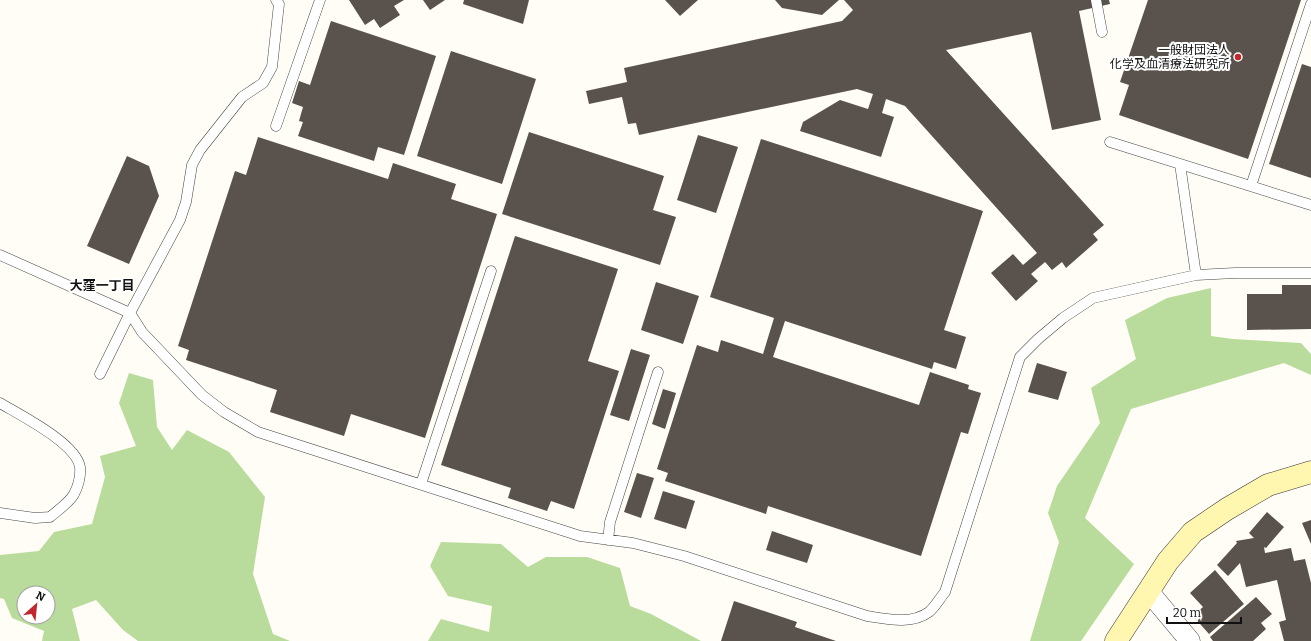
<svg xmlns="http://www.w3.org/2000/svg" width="1311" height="641" viewBox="0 0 1311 641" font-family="Bitter,'Noto Sans JP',serif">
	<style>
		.forest { fill: #b9dc9c; fill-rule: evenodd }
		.building { fill: #5a524d }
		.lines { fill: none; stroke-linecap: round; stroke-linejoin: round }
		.lane-casing { stroke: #444; stroke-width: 11 }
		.street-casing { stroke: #444; stroke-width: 21 }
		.secondary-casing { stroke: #333; stroke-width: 23 }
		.lane { stroke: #fff; stroke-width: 10 }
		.street { stroke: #fff; stroke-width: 20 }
		.secondary { stroke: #fff6b0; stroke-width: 22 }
		.poi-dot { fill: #c4262e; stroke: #fff; stroke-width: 1.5 }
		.labels { text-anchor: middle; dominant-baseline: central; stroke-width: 4; stroke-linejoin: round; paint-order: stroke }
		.poi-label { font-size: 12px; fill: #111; stroke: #fff; text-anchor: end }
		.neighbourhood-label { font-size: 13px; font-weight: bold; fill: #111; stroke: #fff }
	</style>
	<rect width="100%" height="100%" fill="#fffdf5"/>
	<path class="forest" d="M1211,288v48l22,3 68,4 10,11v21l-27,-12 -153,46 -46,109 49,46 -53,77h-51l29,-99 -11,-29 9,-27 43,-63 -9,-35 45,-29 -11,-39 42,-22z
		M129,373l24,7 4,47 15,23 15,-20 42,22 36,45 -12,77 20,60 17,7h-152l-15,-11 -27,-30 -24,9 8,32h-38l2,-10 -32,-13 -8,-19 -4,-1v-43l39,-4 15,-19 38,-8 13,-47 -5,-21 36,-10 -17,-43zM24,593h24v24h-24z
		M441,542l60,2 27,23 18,-10h41l33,11 10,38 21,8 50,27h-273l13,-22 48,13 3,-26 -44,-10 -18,-30z"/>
	<path class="building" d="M349,0h55l-10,6 6,9 -20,13 -6,-9 -9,6z
		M423,0h22l-15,10z
		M464,0h65l-6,24 -60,-20z
		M665,0h33l-18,16z
		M775,0h64l-17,15 -40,-7z
		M844,0h265l1,4 -31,7 22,109 -49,10 -21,-98 -85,18 158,175 -11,9 5,6 -32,28 -4,-6 -10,8 -7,-8 -14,12 7,7 -22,20 -25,-28 22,-19 10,11 14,-12 -132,-147 -19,-7 -4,14 12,4 -13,40 -81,-26 3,-9 37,-22 28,9 5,-15 -16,-5 -218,46 -3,-12 -8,1 -6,-27 -33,7 -3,-13 41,-9 -3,-14 218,-47 11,-11z
		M1148,0h153l-53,159 -129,-44 10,-30 -9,-3z
		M331,21l105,35 -32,99 -26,-8 -4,14 -76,-25 5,-14 -4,-1 4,-14 -11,-4 7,-22 11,4z
		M451,51l85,28 -34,105 -85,-28z
		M1302,64l9,3v111l-42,-14z
		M529,132l135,44 -11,34 23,7 -16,48 -158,-51z
		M698,135l40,12 -22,66 -39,-13z
		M258,137l130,42 5,-16 63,21 -5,15 46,15 -72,224 -74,-24 -7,22 -74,-24 7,-22 -91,-30 3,-10 -11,-4 57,-175 11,4z
		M761,139l222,72 -39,119 22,7 -10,32 -22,-7 -2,7 -147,-48 -12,36 146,48 11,-33 39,13 -1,4 13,4 -13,41 -7,-2 -40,124 -153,-50 -2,8 -101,-33 3,-8 -11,-4 40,-124 21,7 3,-12 42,14 11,-36 -64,-21z
		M127,156l22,10 10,30 -30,68 -42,-18z
		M515,236l103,33 -30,92 31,10 -45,138 -23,-8 -4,10 -39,-13 3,-10 -70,-23z
		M656,282l43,14 -16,48 -42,-14z
		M1282,285h29v44l-64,1v-36h35z
		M631,349l19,6 -21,66 -19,-6z
		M1037,363l30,9 -9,28 -30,-8z
		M663,389l13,4 -11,36 -13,-5z
		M637,473l17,5 -13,40 -17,-6z
		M663,491l32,10 -9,28 -32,-10z
		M1267,512l17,15 -18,21 -2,-1 1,6 26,-5 3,13 11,-2 6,24v58h-27l-5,-19 7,-2 -9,-40 -31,7 -6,-24 -12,13 -11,-11 20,-22 -1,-2 18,-3 -5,-5z
		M1311,520v24l-9,-21z
		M772,531l41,14 -6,18 -41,-13z
		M1215,570l29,34 -35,30 -16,-18 10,-9 -13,-14z
		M1256,597l16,17 -11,9 5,6 -13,12h-40l-3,-4z
		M734,601l63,21 -2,5 41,14h-115z"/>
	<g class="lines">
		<defs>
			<path id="lane" d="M276,0l3,4 -7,63 -9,16 -21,14 -42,53 -8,15 -6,37 -6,18 -50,93 12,19 60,63 22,17 34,20 322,104 53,7 51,13 183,60c20,3 44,9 62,-4 6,-5 11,-14 16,-20l75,-235 18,-18 25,-21 30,-20 103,-23 39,-2h76
				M1096,0l6,32
				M276,126l44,-126
				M1110,142l201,63
				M1180,164l16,111
				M1251,186l60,-182
				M0,255l130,58 -30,61
				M0,403c20,12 76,40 80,64 1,9 -2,20 -6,27 -4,8 -17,17 -24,23l-15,1 -35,-5
				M421,484l70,-213
				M608,540l2,-18 48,-150"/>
			<path id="street" d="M1149,592l41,49"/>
			<path id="secondary" d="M1116,641l52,-80 25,-29 34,-23 41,-24 43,-13"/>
		</defs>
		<use href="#lane" class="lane-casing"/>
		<use href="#street" class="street-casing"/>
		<use href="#secondary" class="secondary-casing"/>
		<use href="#lane" class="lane"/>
		<use href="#street" class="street"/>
		<use href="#secondary" class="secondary"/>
	</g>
	<circle class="poi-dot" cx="1238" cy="57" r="4"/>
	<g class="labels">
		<g class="poi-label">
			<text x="1230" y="50">一般財団法人<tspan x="1230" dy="14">化学及血清療法研究所</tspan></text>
		</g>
		<g class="neighbourhood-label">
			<text x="102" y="285">大窪一丁目</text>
		</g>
	</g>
	<g transform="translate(36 605) rotate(27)"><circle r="19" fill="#ffffff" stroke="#a0a0a0"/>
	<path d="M0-3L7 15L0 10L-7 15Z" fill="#c4262e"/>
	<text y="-6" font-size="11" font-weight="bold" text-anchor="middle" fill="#111111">N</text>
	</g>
	<path d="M1167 617v6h74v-6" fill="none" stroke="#111111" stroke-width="2"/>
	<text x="1173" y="617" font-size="12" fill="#111111" stroke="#ffffff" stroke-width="3" paint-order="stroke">20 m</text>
</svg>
